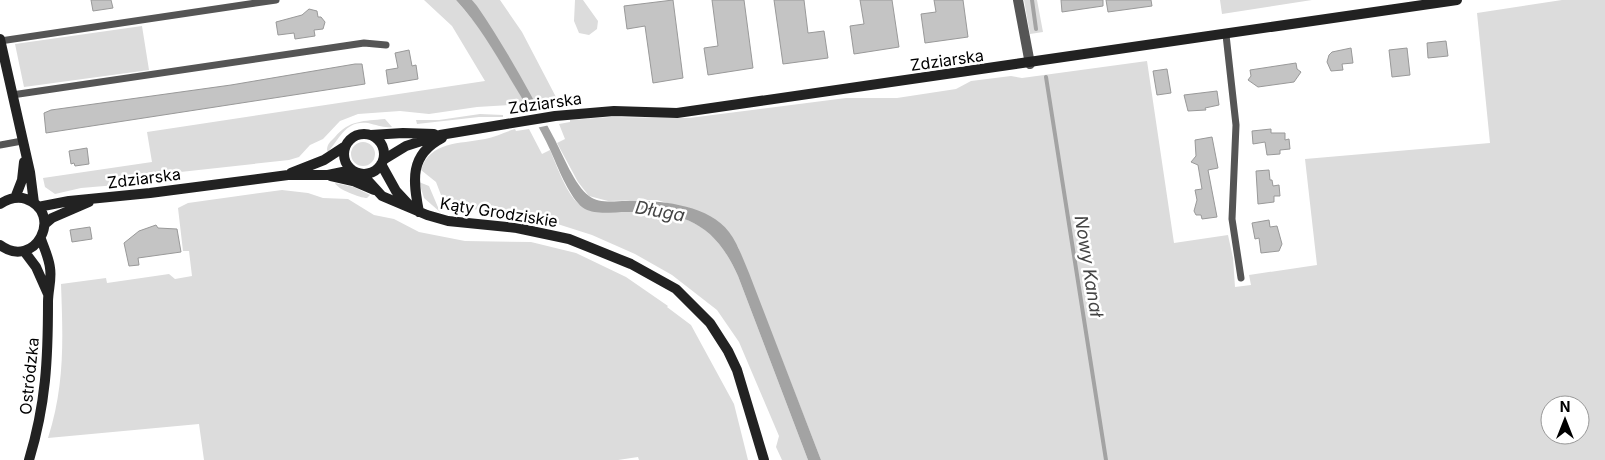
<svg xmlns="http://www.w3.org/2000/svg" width="1605" height="460" viewBox="0 0 1605 460" font-family="Inter,sans-serif">
	<style>
		.green { fill: #dcdcdc; fill-rule: evenodd }
		.water { fill: #a3a3a3 }
		.pier { fill: #fff }
		.lines { fill: none; stroke-linecap: round; stroke-linejoin: round }
		.stream { stroke: #a3a3a3; stroke-width: 4 }
		.building { fill: #c4c4c4; stroke: #999 }
		.lane { stroke: #555; stroke-width: 7 }
		.street { stroke: #555; stroke-width: 10 }
		.secondary { stroke: #222; stroke-width: 10 }
		.labels { text-anchor: middle; dominant-baseline: central; stroke-width: 5; stroke-linejoin: round; paint-order: stroke }
		.street-label { font-size: 16px; fill: #000; stroke: #fff }
		.water-label { font-size: 18px; font-style: italic; fill: #444; stroke: #fff }
	</style>
	<rect width="100%" height="100%" fill="#fff"/>
	<path class="green" d="M424,0h32l26,31 44,73 -49,3 -48,7 -29,-3 -42,3 -18,7 -17,18 -13,6 -11,12 -10,3 -127,14 -22,9 -59,5 -26,6 -10,-7 -2,-9 109,-16 -5,-30 338,-51 -33,-55z
		M472,0h28l22,32 35,67 -22,4z
		M575,0h8l15,21 -1,8 -8,6 -10,-2 -5,-12z
		M1024,0h13l6,32 -13,2z
		M1220,0h92l-90,14z
		M1562,0h43v460h-784l-83,-213 -24,-27 -16,-8 -41,-12 -49,1 -19,-5 -11,-14 -21,-39 8,-4 -6,-15 11,-2v-2l40,-3 79,1 157,-20h51l59,-9 15,-8 40,-5 11,2 125,-17 27,182 54,-8 5,23 2,29 16,-2 -2,-10 68,-10 -12,-106 185,-16 -13,-130zM1550,405h30v30h-30z
		M142,26l7,44 -125,17 -9,-43z
		M480,114l23,1v2h-24l-62,7 -1,-4h23z
		M385,119l7,8c-9,1 -15,-2 -24,-4 -22,-3 -28,15 -40,29l-1,-2c0,-6 4,-9 8,-13 14,-17 29,-16 50,-18z
		M515,129l1,2 13,-2 13,25 8,-4c6,14 17,45 29,54 13,10 30,8 45,8 58,-1 89,8 114,64l70,184h-26l-6,-13 3,-11 -40,-94 -22,-32 -45,-35 -37,-21 -43,-19 -69,-22 -27,-5 -41,3 -9,-3 -10,-26 -15,-12c9,-29 39,-26 64,-31 10,-2 20,-7 30,-10z
		M351 154a12 12 0 1 1 24 0a12 12 0 1 1-24 0Z
		M419,182l10,4 11,26 -16,-14z
		M335,183l19,4 16,8 -3,3c-7,0 -30,-9 -32,-15z
		M282,190l26,3 15,5 25,1 26,16 20,4 25,13 46,9 66,1 45,11 50,24 42,29 -1,1 24,18 43,79 14,56h-109l-1,-3 -20,3h-414l-5,-36 -151,14c17,-53 15,-99 13,-154l45,-6 1,5 62,-9 6,5 17,-3 -3,-25h-6l-5,-43 10,-5z"/>
	<path class="water" d="M456,0h16l5,6c29,42 53,87 77,132 8,15 21,48 35,58 10,8 26,5 37,5 31,-1 82,3 103,31 9,12 14,27 20,41l72,187h-13l-70,-184c-24,-54 -55,-65 -112,-64 -12,0 -30,3 -41,-3 -12,-6 -25,-36 -30,-48 -11,-27 -26,-51 -41,-76 -18,-30 -34,-59 -58,-85z"/>
	<path class="pier" d="M538,102l12,23 -14,3 -13,-23z"/>
	<g class="lines">
		<path class="stream" d="M1032,0l4,29
			M1046,77l60,383"/>
	</g>
	<path class="building" d="M91,0h20l2,8 -20,3z
		M673,0l10,78 -30,5 -8,-57 -18,3 -3,-23z
		M712,0h32l9,68 -45,7 -4,-27 14,-2z
		M774,0h30l4,33 16,-2 4,27 -45,6z
		M860,0h32l7,47 -45,7 -4,-28 14,-2z
		M934,0h29l5,37 -43,6 -4,-29 15,-2z
		M1061,0h42v6l-41,6z
		M1106,0h45l1,6 -44,6z
		M309,9l8,2 1,6h3l4,5 -2,7 -9,1 1,6 -20,3 -1,-6 -16,2 -2,-13 26,-7z
		M1446,41l2,15 -20,2 -1,-15z
		M1351,48l2,15 -11,1 1,6 -12,1 -4,-9 2,-7 3,-3z
		M1407,48l3,27 -18,2 -3,-27z
		M409,50l3,16 4,-1 2,14 -30,5 -2,-14 12,-2 -3,-15z
		M1296,63l1,6 4,3 -7,10 -36,5 -10,-7 3,-4 -1,-6z
		M355,64h7l3,20 -319,49 -2,-20 7,-3 180,-25z
		M1167,69l4,24 -14,2 -4,-24z
		M1217,91l2,14 -14,3 1,2 -18,1 -4,-16z
		M1271,129v4h14v7l4,-1 1,10 -10,1v4l-13,1 -2,-13 -12,2 -1,-13z
		M1212,137l6,31 -10,2 9,47 -15,2 -1,-4h-5l-2,-4 3,-11 -2,-10 7,-1 -4,-24 -7,-3 5,-6 -1,-16z
		M87,148l2,16 -14,2 -1,-3 -3,1 -2,-13z
		M1269,170l1,10h2l1,6 6,-1 1,11h-6v6l-16,2 -2,-33z
		M1269,220l1,7 7,-1 5,18 -3,7 -18,2 -2,-15 -4,1 -3,-16z
		M156,225l2,3 19,1 4,23 -43,6 1,7 -10,1 -5,-23 15,-12z
		M90,227l2,12 -20,3 -2,-12z"/>
	<g class="lines">
		<path class="lane" d="M1226,35l10,90 -4,94 9,59
			M0,41l276,-41
			M12,95l352,-52 22,2
			M0,145l22,-4"/>
		<path class="street" d="M1018,0l12,64"/>
		<path class="secondary" d="M0,39l30,133 4,31
			M344 154a20 20 0 1 1 40 0a20 20 0 1 1-40 0Z
			M371,135l32,-2 31,1
			M383,160l23,-14 34,-11 115,-19 59,-5 63,2 780,-113
			M381,164l15,27 13,14
			M291,173l33,-13 20,-13
			M362,174l20,22 45,19 21,6 69,7 52,11 62,25 45,25 34,34 18,28 9,19 27,90
			M331,176l22,5 21,9
			M15,198l7,-18 2,-18
			M0,204c8,-5 17,-8 26,-5 39,14 9,72 -26,46
			M38,207l31,-6 81,-8 138,-18h40l24,-5
			M419,212c-6,-31 -10,-57 23,-74
			M45,224l7,-6 37,-16
			M24,251l12,16 12,27
			M29,460c17,-56 19,-101 19,-158 0,-12 4,-23 2,-34 -1,-10 -6,-20 -9,-29"/>
	</g>
	<g class="labels">
		<g class="street-label">
			<text transform="translate(947 60) rotate(-8)">Zdziarska</text>
			<text transform="translate(545 103) rotate(-8)">Zdziarska</text>
			<text transform="translate(144 178) rotate(-7)">Zdziarska</text>
			<text transform="translate(499 212) rotate(9)">Kąty Grodziskie</text>
			<text transform="translate(29 376) rotate(-84)">Ostródzka</text>
		</g>
		<g class="water-label">
			<text transform="translate(660 211) rotate(10)">Długa</text>
			<text transform="translate(1089 266) rotate(81)">Nowy Kanał</text>
		</g>
	</g>
	<g transform="translate(1565 420)"><circle r="24" fill="#ffffff" stroke="#999999"/>
	<path d="M0-4L9 19L0 12L-9 19Z" fill="#000000"/>
	<text y="-8" font-size="14" font-weight="bold" text-anchor="middle" fill="#000000">N</text>
	</g>
</svg>
